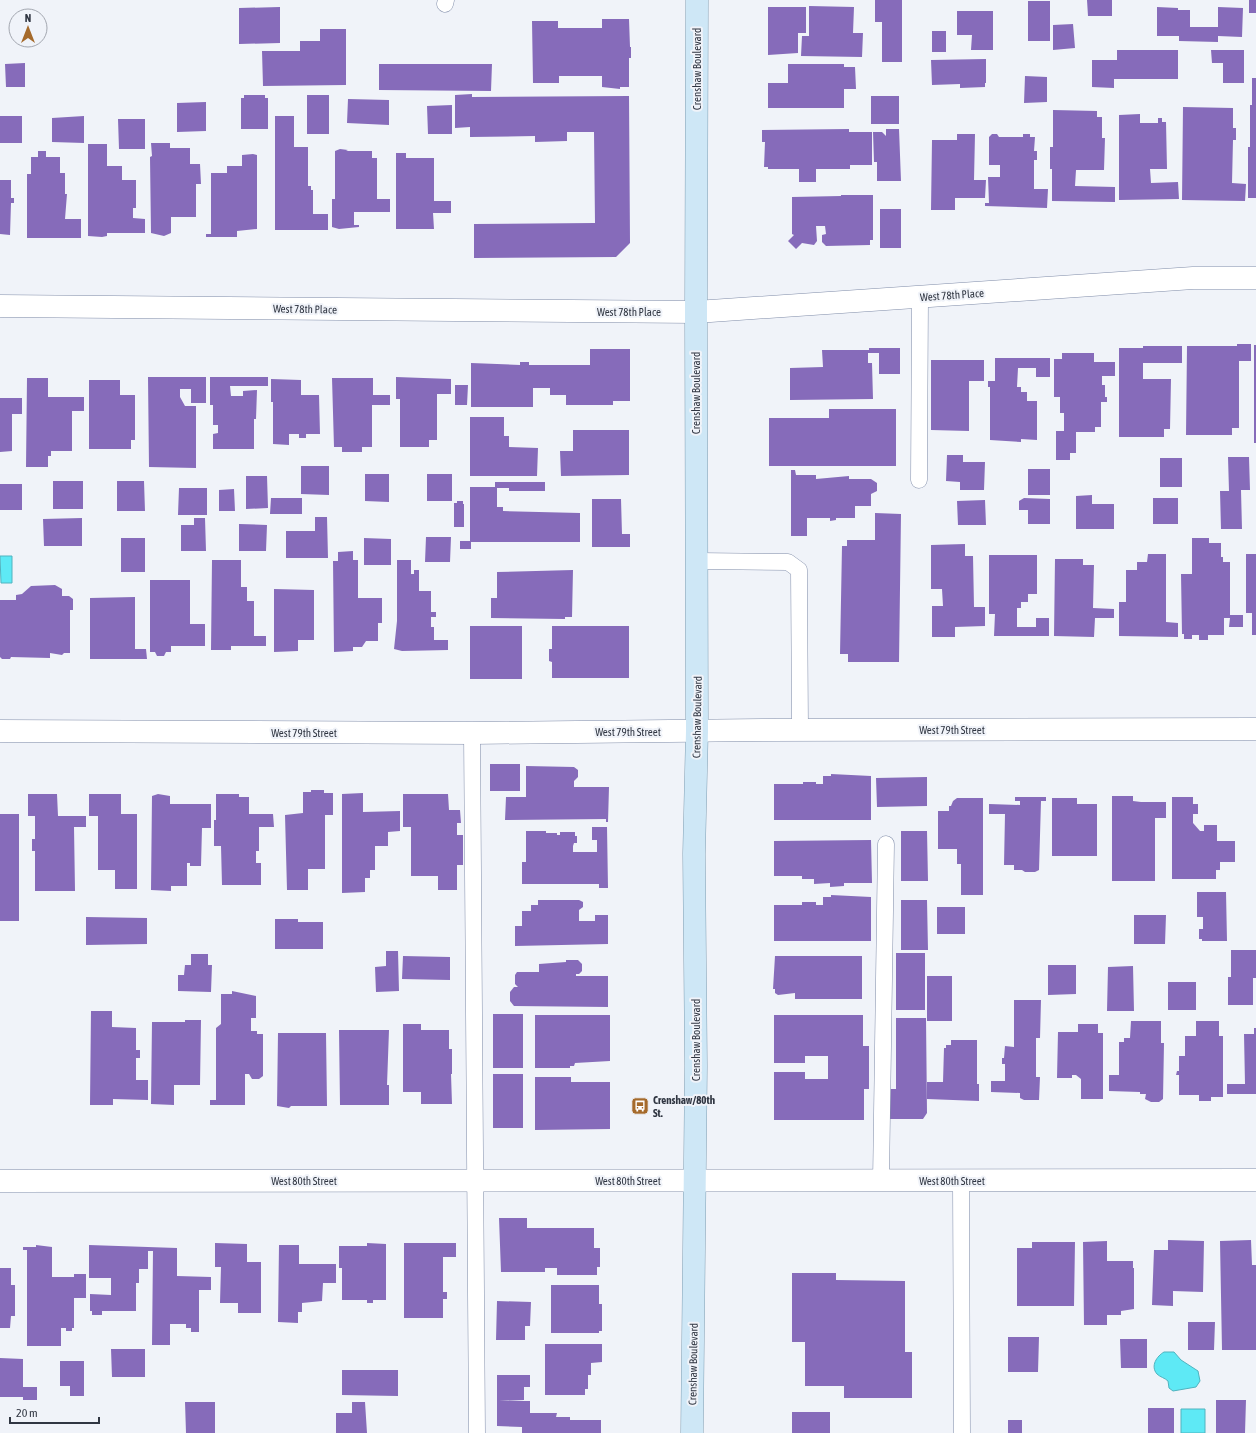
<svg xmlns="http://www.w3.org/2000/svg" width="1256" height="1433" viewBox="0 0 1256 1433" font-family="'Asap Condensed',sans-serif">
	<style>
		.water { fill: #5ee9f5; stroke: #50b3bf }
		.building { fill: #866bba }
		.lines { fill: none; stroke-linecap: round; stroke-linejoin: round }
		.service-casing { stroke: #808da9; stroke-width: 17 }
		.minor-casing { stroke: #808da9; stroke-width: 23 }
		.primary-casing { stroke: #819fb3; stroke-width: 23 }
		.service { stroke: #fff; stroke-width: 16 }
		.minor { stroke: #fff; stroke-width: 22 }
		.primary { stroke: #cee7f6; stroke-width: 22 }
		.labels { text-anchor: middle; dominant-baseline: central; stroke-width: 4; stroke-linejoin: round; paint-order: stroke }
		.street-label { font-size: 11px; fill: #303642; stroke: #f0f3f9 }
		.poi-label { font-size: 11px; font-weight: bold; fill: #303642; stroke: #f0f3f9; text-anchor: start }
	</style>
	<rect width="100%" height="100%" fill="#f0f3f9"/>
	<path class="water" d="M0,556h12v27h-11z
		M1164,1352h10l7,8 17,11 2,10 -4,6 -23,4 -4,-3 -1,-7c-3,-3 -8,-4 -11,-7 -7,-8 0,-18 7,-22z
		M1181,1409h24v24h-24z"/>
	<path class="building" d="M875,0h27v62h-20v-40h-7z
		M1087,0h25v16h-24z
		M1249,0h7v13h-7z
		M1028,1h22v40h-22z
		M809,6l45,1 -1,26h10l-1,24 -61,-1 1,-20h7z
		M280,7v36l-41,1v-36z
		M768,7h38v26h-8v20l-30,2z
		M1157,7l21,1v2h12v17h28v-20l25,1 -1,29 -24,-1v6l-39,-1v-5h-22z
		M957,11h36v39h-22l1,-15h-15z
		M602,19h27l1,28h1v11h-2v29h-9v2l-18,-2v-11h-43v7h-26l-1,-62h26v7h44z
		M1073,24l2,24 -22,2v-25z
		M320,29h26v56l-83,1 -1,-35h38v-10h20z
		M932,31h14v21h-14z
		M1117,50h61v29h-64v9l-22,-1v-27h25z
		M1211,50h33v33h-21v-20h-11z
		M986,59v24h-1v4l-25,1v-4l-28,1 -1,-25z
		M25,63v24h-19l-1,-23z
		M379,64h113l-1,27 -112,-1z
		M788,64h56v3h11l1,22h-12v19h-76v-25h20z
		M1025,76l22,1v25l-23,1z
		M1252,78h4v120h-8v-51h2v-42h2z
		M472,94v3l157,-1 1,147 -14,14 -142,1v-34l121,-1 -1,-91h-27v9l-32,1v-6l-65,1v-10l-15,1v-33z
		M244,95h21v3h3v31h-27v-31h3z
		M307,95h22v39h-22z
		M871,96h28v28h-28z
		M348,99l41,1v25l-42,-2z
		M206,102v29l-29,1v-29z
		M452,105v29h-24l-1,-28z
		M1183,107l50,1v20h3v12h-3l-1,43 14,1 -1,17 -63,-1z
		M1053,110l44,1v6h5v21h3l-1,32h-28l-1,16 40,1v15l-63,-1v-32h-2v-22h3z
		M1140,114v9h18v-5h4v4h4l1,47h-17l1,14 27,-1 1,17 -60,1v-85z
		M0,116h22v27h-22z
		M84,116v27l-32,-1v-24z
		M275,116h19v31h14v39h3v4h2v24h15v16h-53z
		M118,119h27v30h-26z
		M849,129v3h23v33h-22v4h-34v13h-17v-13h-31v-2h-4l1,-25h-3v-12z
		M886,129h13l2,52h-24v-19h-3l-1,-30h9l4,4z
		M957,134h18l-1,46h12l-1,18h-30v12h-24l1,-70h25z
		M992,134h5l2,3h24v-3h7v3h5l-1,14h3v9h-3v29h14l-1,19 -62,-2v-3h4l-1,-26h12v-12h-11v-28z
		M151,143h19v5h20v16h10l1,20h-5v33h-25v16l-7,3 -13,-3 -1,-76 2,-1z
		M88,144h19v22h15v14h14v28h-3v10l12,1v14h-38v3l-5,1 -14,-1z
		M340,149l8,1 -2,1h26v7h5v41h13v13h-36v13h5v2l-20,2 -7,-2v-28h3v-48z
		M38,151h8v6h14v16h5v21h2l-2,25h16v19h-54v-64h4v-17h7z
		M396,153h10v5h28v43h17v12h-18l1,16h-38z
		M253,154l4,1v74l-20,2v6h-31v-3h5v-61h16v-7h15v-11z
		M0,180h11v18h3v5h-3l-1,32 -10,-1z
		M841,195h32v45h-3v5l-44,1 -4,-4v-7l4,-1 -1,-8h-9l1,15 -3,4 -12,-2 -6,6 -8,-8 6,-6 -2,-1v-37l49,-1z
		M880,209h21v39h-21z
		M1237,344h14v17h-12v67h-7v7h-46l1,-89h50z
		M1254,345h2v98h-2z
		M1143,346h39v17h-39v16h28l-1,50h-6v8h-45v-89h24z
		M869,348h31v26h-21v-21h-11v10h4l1,36 -83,1v-32l33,-1 -1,-17h47z
		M590,349h40v52h-17v4h-47v-10h-16v-7h-17v19h-62v-44l49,2v-3h9v3h61z
		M1062,353h32v9h21v14h-13v9h3v12h2v5h-6v25h-6v5h-19v21h-6v7h-14v-29h8v-18h-4v-16h-6v-38h8z
		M995,358h55v19h-14v-9h-18l-1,19h4v5h6v9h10v39l-16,-1v3l-31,-2v-53h-2v-6h7z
		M931,360h53v21h-15v50l-38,-1z
		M148,377h58v26h-15v-14h-11v8l5,9h11v62l-47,-1z
		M210,377h58v9h-38l1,10h12v-5l14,-1 -1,29h-2v30h-41v-15l5,-1v-8h-5v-20h-3z
		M396,377l55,2v15h-14v46h-8v7h-29v-48h-4z
		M27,378h21v19h36v14h-12v40h-21v5h-3v11h-22z
		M332,378h41v17h17v10h-18v42h-10v5h-20v-5h-8z
		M271,379l30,1v15h18l1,39h-14v4h-7v-4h-10v11l-16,-1v-42h-2z
		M89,380h31v15h15v45h-4v9h-42z
		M455,385h13l-1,20h-12z
		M0,398h22v16h-10v37l-12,1z
		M829,409h67v57h-127v-48h60z
		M470,417h34v19h5v11l29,1 -1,28h-67z
		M573,430h56v45l-68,1 -1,-25h13z
		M947,455h16v7h22l-1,28h-24v-8l-14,-1z
		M1228,457h21l1,33h-9l1,39h-21l-1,-38h9z
		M1160,458h22v29h-22z
		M301,466h28v29l-28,-1z
		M1028,469h22v26h-22z
		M791,470h4l1,5h20v4l33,-3v3h22l6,4v8l-6,3v12h-16v12h-19v2l-6,1v-3h-23v18h-16z
		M365,474h24v28l-24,-1z
		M427,474h25v27h-25z
		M246,476h21l1,32 -22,1z
		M53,481h30v28h-30z
		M117,481h27l1,30h-28z
		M495,482h50v9h-36v-3h-12v19h6v4l77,2v29h-109v7h-11v-8h10v-54h25z
		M0,484h22v26h-22z
		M179,488h28v27h-29z
		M234,489l1,22h-16v-21z
		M1092,495v9h22v25h-38v-33z
		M271,498h31v16h-32z
		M1024,498l26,1v25h-22v-14h-9v-9z
		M1153,498h25v26h-25z
		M592,499h29l1,35h8v13h-38z
		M985,500l1,25h-28l-1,-24z
		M457,501h6v3h1v23h-10v-24h3z
		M875,513l26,1 -2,148h-51v-8h-8l2,-108h5v-6h28z
		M315,517h12l1,41h-42v-27h29z
		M82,518v28h-38l-1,-27z
		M194,518h11l1,33h-25v-26h13z
		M239,524l28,1 -1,26h-27z
		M426,537h25l-1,25h-25z
		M121,538h24v34h-24z
		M364,538l27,1v26h-27z
		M1192,538h17v5h12v14h2v5h7v53h13v12h-14l1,-9h-6v17h-16v5h-9v-5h-7v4h-8v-5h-2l-1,-60h11z
		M965,544v12h8l1,51h11v19l-30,1v10h-23v-31h11l-1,-17h-11v-44z
		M353,551v9h5v38h24v25h-4v18h-12l-4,6h-9v4l-19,1 -1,-91h5v-9z
		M1148,554h18v68l12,1v14l-59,-1v-34h7v-32h11v-8h10z
		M1246,554h10v81h-4v-22h-6z
		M989,555h48v39h-9v8h-7v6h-4v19h19v-9h13v18h-55l1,-22h-6z
		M1055,559h28v6h11l-1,43 21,1v9h-19l-1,19 -40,-1z
		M212,560h29v27h6v14h7v35h12v10h-35v4h-20z
		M397,560h14v14h3v-4h5v21h12v21h5v5h-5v10h3v13h14v10l-46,1 -8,-2 3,-28z
		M573,570l-1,47h-7v2l-74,-1v-20h6v-26z
		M150,580h40v44h15v22h-34v6h-5l-2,4h-7l-2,-4h-5z
		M55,585l7,4v7h7l4,3v11h-3v43h-6l-2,2 -12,-2v5l-39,-1 -1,2h-8l-2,-2v-57h16v-5l6,-1 9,-8z
		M274,589l40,1v50h-16v11l-24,1z
		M135,597v52h11l1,10h-57v-61z
		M470,626h52v53h-52z
		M552,626h77v52h-77v-16l-3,-1v-12h3z
		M490,764h30v27h-30z
		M526,766l48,1 4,3v7l-4,4v6h35l-1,35h-2v-3l-101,1 1,-23h20z
		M831,774l40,2v44h-97v-36h29v-2h13v2h7v-8h8z
		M927,777v29l-50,1 -1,-29z
		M311,790h13v3h9v22h-8v54h-17v21h-21l-2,-75 18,-2v-21h8z
		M363,793v19l37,-1v20l-12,1v14h-13v24h-5v8h-5v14l-23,1v-99z
		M28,794h29l1,22h28v11h-12l1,64h-40v-40h-3v-12h3v-23h-7z
		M89,794h32v20h16v75h-22v-19h-17v-54h-9z
		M158,794l12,2v8h41v24h-9l-1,38h-11v-3h-3v23h-16v5l-20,-1 1,-94z
		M216,794h23v3h10v17h24l1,13h-15v24h-3v12h5v22h-39l-1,-39h-7v-26h2z
		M403,794h45l1,16h11l1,13h-4v12h6v30h-6v25h-19v-14h-27v-49h-8z
		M1112,796h21v5l8,1h25v16h-11v63h-43z
		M1015,797h31v4h-5l-2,69 -4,2h-10l-3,-2h-8v-5h-10l1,-51h-16v-10l31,1v-4h-5z
		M1172,797h21v7h5v10h-5v9l7,8h4v-6h13v16h18v21h-15v8h-4v9h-44z
		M957,798h26v97h-22v-31h-4v-15h-19v-38h11v-5h2l2,-5z
		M1052,798h25v6h20v52h-45z
		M0,814h19v107h-19z
		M592,827h15l1,61h-9v-4h-77v-22h4v-31h20v2h11v2h3v-3h15v4h2v7h-3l-1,3v6h24v-12h-5z
		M901,831h26l1,50h-27z
		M871,840l1,43h-28v3l-14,1v-4l-16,1v-5h-12v-3h-28v-35z
		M1197,892h29l1,49h-25v-2h-3v-10h4v-12h-6z
		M831,895l40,2v44h-97v-36h28v-3h14v3h7v-8h8z
		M538,900h41l4,2v5l-4,3v11h16v-6h13v29l-93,2v-20h7v-15h9v-6h7z
		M901,900h26l1,50h-27z
		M937,907h28v27h-28z
		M1134,915h32l-1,29h-31z
		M86,917l61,1v26l-61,1z
		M275,919h23v3h25v27h-48z
		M1231,950h25v28h-3v27h-25v-28h3z
		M386,951h12l1,40 -23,1 -1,-25 11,-1z
		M896,953h29v57h-29z
		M191,954h17v11h4l-1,27 -33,-1v-16h6l1,-10h6z
		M403,956l47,1v23l-48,-1z
		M775,956h87v43h-67v-6l-17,2 -3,-2v-4h-2z
		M566,960h12l4,4v7l-3,3h-3v2h32v31l-94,-1 -4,-5v-9l4,-5h4l-3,-3v-9l2,-3h22v-8l27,-2z
		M1048,965h28v29l-28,1z
		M1133,966l1,45h-27l1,-44z
		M927,976h25v45h-25z
		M1168,982h28v28h-28z
		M232,991l24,5v22h-5v13h6v3h6v42l-4,3h-7l-3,-5h-4v31h-35v-5h6v-72l5,-4v-30h11z
		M1014,1000h27l-1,38h-4v39h4l-1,23h-15l-4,-2v-5l-29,-1v-11h14v-17h-3v-6h2l1,-12 9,1z
		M91,1011h21v16l24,1v22h4v8h-4v22h12v20l-35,-1v6h-23z
		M493,1014h30v54h-30z
		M535,1015h75v46l-35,2 -1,3h-4v2h-35z
		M774,1015h89v31h6v43h-5v31h-90v-48h31v7h23v-23h-23v7h-31z
		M896,1018h30l1,95 -4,6h-35v-30h8z
		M185,1020h16l-1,65h-26v20l-23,-1 1,-82h33z
		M1131,1021h30v22h3l-1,56 -4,3h-8l-6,-3 1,-5h-6v-2l-31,-1v-16h10v-33h5v-4h6z
		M1196,1021h23v15h4v61h-12v4h-12v-6h-20v-20h-3l1,-4h2v-15h6v-20h11z
		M403,1024h18v6h28v19h3v25h-1l1,30h-31v-12h-18z
		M1078,1024h20v9h5v66h-22v-20l-5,-4h-4v3h-15l1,-46h20z
		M1254,1028h2v66h-29v-10h18l-1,-50h10z
		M339,1030h50l-2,55h2v20h-49z
		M278,1033h48l1,73h-36l-2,2 -12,-2z
		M951,1040h26v44h2v17l-52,-2v-17h16l1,-34h2v-3h5z
		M493,1074h30v54h-30z
		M535,1077h36v5h39v47l-75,1z
		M499,1218h28v10h67v20h6v19h-3v8h-40v-7h-12v4h-44z
		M1168,1240l36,1 -1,51 -30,-1v15l-21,-1 2,-55h14z
		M1251,1240l1,25h4v85h-34l-2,-109z
		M1107,1241v20h26v7h1v41l-13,2v4h-14v10h-23l-1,-83z
		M1032,1242h43l-1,64h-57v-58h15z
		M215,1243l32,1v18h14v51h-23v-10h-18l1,-36h-6z
		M367,1243l19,1v56h-13v3h-6v-3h-25v-32h-3v-22h28z
		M404,1243h52v14h-13v35h4v7h-4v19h-39z
		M36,1245l16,2v30h22v-3h12v24h-12v30h-2v3h-6v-3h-5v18h-34v-96h-4v-3h13z
		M89,1245l88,3v28l34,1v13h-12v42h-8v-4h-5v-4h-16v21h-18l1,-94h-5v18h-9v14h-3v28h-34v4h-10v-4h-2v-17l21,1v-17h-22z
		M279,1245h20v19h37v19h-13l-1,18 -20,2v9h-4v11l-20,-1z
		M0,1268h11v17h4v31h-4l-1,12h-10z
		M792,1273h44v7l69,1v71h7v46h-68v-12h-39v-44h-13z
		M551,1285h48v19h3v27h-3v2h-48z
		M497,1301l34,1 -1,24h-5v14h-29z
		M1188,1322h27l-1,28h-26z
		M1008,1337h31l-1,35h-30z
		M1120,1339h27v29h-26z
		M545,1344h57v18l-11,1v12h-3v14h-3v6h-40z
		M111,1349h34v28h-33z
		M0,1358l23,1v28h14v13h-14v-3h-23z
		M60,1361h24v35h-14v-10h-10z
		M342,1370h56v26l-56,-1z
		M497,1375h33v12h-6v13l-25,1h31v12h27l-1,4h14v3h31v13h-79v-6l-25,-1z
		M1216,1400h30l-1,33h-29z
		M185,1402h30v31h-29z
		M352,1402h13l2,31h-31v-20h16z
		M1148,1408h26v25h-26z
		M792,1412h38v21h-38z
		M1008,1420h14v13h-14z"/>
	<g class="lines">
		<defs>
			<path id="service" d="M445,4l1,-4
				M919,480l1,-183
				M698,561l90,1 11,8 1,160
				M472,733l5,700
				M881,1181l5,-337
				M961,1181l1,252"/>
			<path id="minor" d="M0,306l696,6 497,-34h63
				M0,731l472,2 290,-3 494,-1
				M0,1181l1256,-1"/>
			<path id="primary" d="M692,1433l4,-367 -2,-212 3,-123 -1,-419 1,-312"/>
		</defs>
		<use href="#service" class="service-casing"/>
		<use href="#minor" class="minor-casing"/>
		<use href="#primary" class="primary-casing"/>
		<use href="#service" class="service"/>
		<use href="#minor" class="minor"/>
		<use href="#primary" class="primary"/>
	</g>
	<defs>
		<symbol id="bus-square" viewBox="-11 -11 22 22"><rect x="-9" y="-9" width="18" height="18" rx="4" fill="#a56a2b" stroke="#f0f3f9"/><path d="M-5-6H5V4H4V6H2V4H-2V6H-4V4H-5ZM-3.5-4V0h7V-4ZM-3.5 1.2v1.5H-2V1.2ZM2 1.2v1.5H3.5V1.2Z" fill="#fff"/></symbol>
	</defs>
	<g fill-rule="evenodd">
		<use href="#bus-square" x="630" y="1096" width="20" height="20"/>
	</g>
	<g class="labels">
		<g class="street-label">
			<text transform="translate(697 69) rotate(-90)">Crenshaw Boulevard</text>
			<text transform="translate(952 295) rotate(-4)">West 78th Place</text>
			<text transform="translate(305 309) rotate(1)">West 78th Place</text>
			<text x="629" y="312">West 78th Place</text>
			<text transform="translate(696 393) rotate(-90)">Crenshaw Boulevard</text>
			<text transform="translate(697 717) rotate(-89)">Crenshaw Boulevard</text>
			<text x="952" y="730">West 79th Street</text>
			<text x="628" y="732">West 79th Street</text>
			<text x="304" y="733">West 79th Street</text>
			<text transform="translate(696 1040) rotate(-90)">Crenshaw Boulevard</text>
			<text x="304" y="1181">West 80th Street</text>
			<text x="628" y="1181">West 80th Street</text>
			<text x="952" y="1181">West 80th Street</text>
			<text transform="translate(693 1364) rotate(-89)">Crenshaw Boulevard</text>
		</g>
		<g class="poi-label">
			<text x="653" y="1100">Crenshaw/80th<tspan x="653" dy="13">St.</tspan></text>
		</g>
	</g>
	<g transform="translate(28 28)"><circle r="19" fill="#f0f3f9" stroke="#a3a7b0"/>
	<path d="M0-3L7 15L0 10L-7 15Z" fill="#a56a2b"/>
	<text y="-6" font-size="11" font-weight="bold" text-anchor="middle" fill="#303642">N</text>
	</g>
	<path d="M10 1417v6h89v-6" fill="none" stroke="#303642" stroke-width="2"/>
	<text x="16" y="1417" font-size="12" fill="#303642" stroke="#f0f3f9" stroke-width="3" paint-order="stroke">20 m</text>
</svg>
